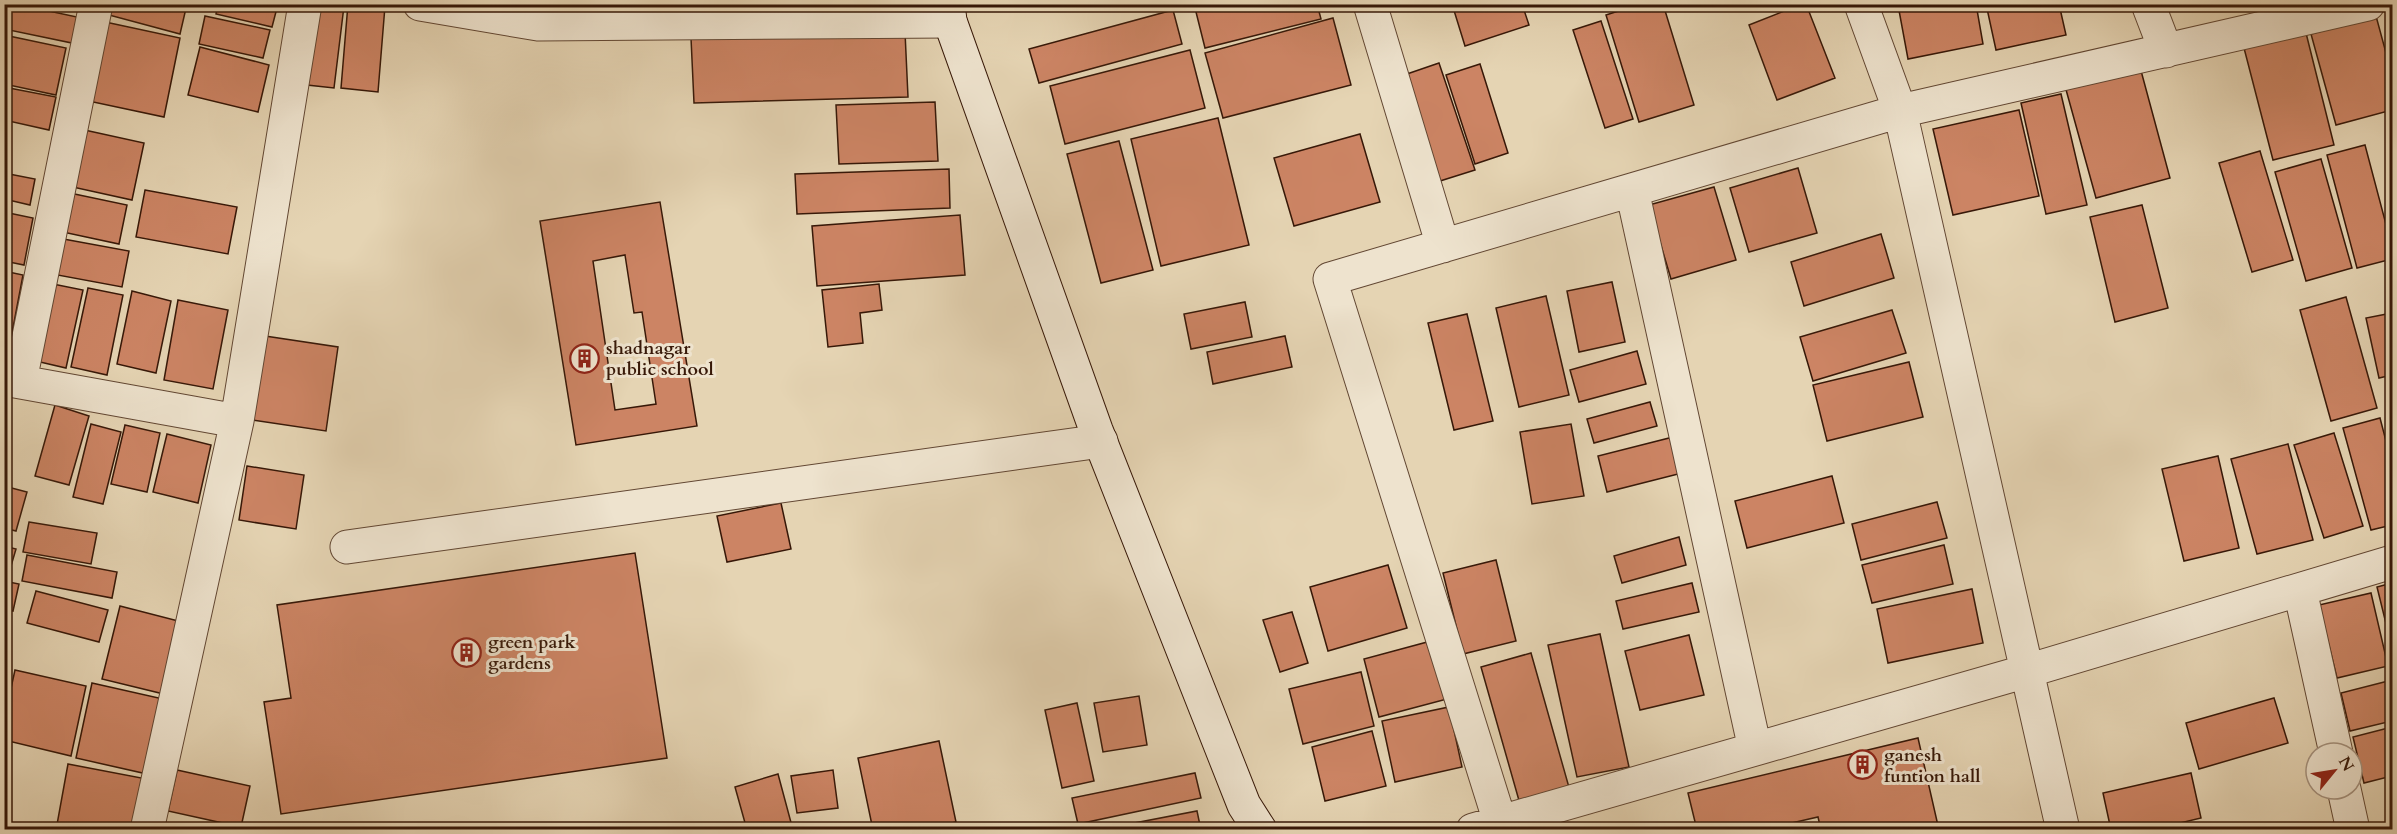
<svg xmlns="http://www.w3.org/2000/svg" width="2397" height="834" viewBox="0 0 2397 834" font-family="Cardo,serif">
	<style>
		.building { fill: #cc8464; stroke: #371808; stroke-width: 1.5; fill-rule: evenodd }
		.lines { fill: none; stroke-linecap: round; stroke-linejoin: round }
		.street-casing { stroke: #624733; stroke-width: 35 }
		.secondary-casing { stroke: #371808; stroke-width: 35 }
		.street { stroke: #eee3ce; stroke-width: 33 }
		.secondary { stroke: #eee3ce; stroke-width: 33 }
		.labels { text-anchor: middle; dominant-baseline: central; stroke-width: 6; stroke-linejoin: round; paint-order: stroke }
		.poi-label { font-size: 18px; font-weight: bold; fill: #371808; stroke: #eee3ce; text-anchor: start }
	</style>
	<rect width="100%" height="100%" fill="#e5d4b3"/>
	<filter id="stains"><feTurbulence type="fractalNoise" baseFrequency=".00333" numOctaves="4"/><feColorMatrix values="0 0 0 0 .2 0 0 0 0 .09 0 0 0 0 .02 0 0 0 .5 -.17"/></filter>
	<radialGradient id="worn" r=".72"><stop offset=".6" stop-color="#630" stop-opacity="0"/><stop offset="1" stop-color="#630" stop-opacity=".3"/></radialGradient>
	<path class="building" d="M4,4h12l61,13 -5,26 -68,-14z
		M47,4h34l-2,7z
		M111,4h76l-7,30 -71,-19z
		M218,4h60l-6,23 -56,-13z
		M307,4l37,2 -10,82 -36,-4z
		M348,4l37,2 -7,86 -37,-4z
		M1194,4h123l4,15 -116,29z
		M1452,4h70l7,21 -64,21z
		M1640,4h23l31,101 -55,17 -33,-107z
		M1802,4h4l29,74 -58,22 -28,-75z
		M1902,4h74l7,40 -75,15 -10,-54z
		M1986,4h73l7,31 -70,15z
		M1173,10l9,34 -143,39 -10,-34z
		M205,16l65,14 -7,28 -64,-14z
		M2376,16l16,59v35l-56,15 -25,-91z
		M1333,18l18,67 -128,33 -18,-65z
		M96,20l84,18 -16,79 -85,-18z
		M1601,21l32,98 -28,9 -32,-98z
		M905,32l3,65 -214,6 -3,-65z
		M2306,33l28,112 -61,15 -29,-112z
		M9,36l57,12 -10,47 -52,-11v-27z
		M200,47l69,18 -11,47 -70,-17z
		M1190,50l15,58 -140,36 -15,-58z
		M1439,63l36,107 -35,11 -36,-106z
		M1480,64l28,89 -33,11 -29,-89z
		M2140,67l30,111 -74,20 -31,-112z
		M4,87l52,10 -7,33 -45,-10z
		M2061,94l26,111 -41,9 -25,-111z
		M935,102l3,59 -99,3 -3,-59z
		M2019,110l20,86 -86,19 -20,-86z
		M1218,118l31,127 -88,21 -30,-127z
		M80,129l64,14 -12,57 -64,-14z
		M1360,134l20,68 -86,24 -20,-68z
		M1119,141l34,129 -52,13 -34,-129z
		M2365,145l27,102v12l-35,9 -30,-113z
		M2260,151l33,109 -41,12 -33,-109z
		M2321,159l31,109 -46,13 -31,-109z
		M1798,168l19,65 -68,19 -19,-64z
		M949,169l1,39 -153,6 -2,-40z
		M4,173l31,6 -5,26 -26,-6z
		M1714,187l22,73 -65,19 -22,-74z
		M145,190l92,17 -9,47 -92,-17z
		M65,192l62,13 -8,39 -61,-13z
		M660,202l37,224 -121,19 -36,-224zM625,255l9,58 8,-1 14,92 -41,6 -22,-149z
		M2142,205l26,103 -53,14 -25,-105z
		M4,212l29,6 -9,47 -20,-4z
		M960,215l5,60 -148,11 -5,-60z
		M1881,234l13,44 -90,28 -13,-44z
		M58,238l71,13 -7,36 -70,-13z
		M4,271l19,4 -14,74 -5,-1z
		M43,282l40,8 -17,78 -39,-9z
		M1612,282l13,60 -46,10 -12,-61z
		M879,284l3,26 -22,3 3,30 -35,4 -6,-57z
		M88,288l35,7 -16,80 -36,-8z
		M132,291l39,10 -15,72 -39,-9z
		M1546,296l23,99 -50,12 -23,-99z
		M2346,297l31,111 -46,13 -31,-111z
		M178,300l50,10 -15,79 -49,-9z
		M1245,302l7,35 -61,12 -7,-35z
		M1892,310l14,43 -93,28 -13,-44z
		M2392,313v62l-13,3 -13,-60z
		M1467,314l26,107 -39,9 -26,-107z
		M265,336l73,11 -12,84 -73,-11z
		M1285,336l7,31 -79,17 -6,-32z
		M1637,351l9,33 -67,18 -9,-32z
		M1909,362l14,55 -96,24 -14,-56z
		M1650,402l7,24 -63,17 -7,-24z
		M55,405l34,11 -20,69 -34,-9z
		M2380,418l12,46v61l-21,5 -28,-102z
		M91,424l30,8 -18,72 -30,-7z
		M1571,424l13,72 -52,8 -12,-72z
		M125,425l35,8 -13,59 -36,-8z
		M2334,433l29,93 -39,12 -30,-93z
		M167,434l44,11 -13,58 -45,-11z
		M1681,435l9,36 -83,21 -9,-36z
		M2288,444l25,96 -56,14 -26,-95z
		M2218,456l21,92 -55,13 -22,-92z
		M247,466l57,9 -8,54 -57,-9z
		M1832,476l12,47 -97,25 -12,-47z
		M4,486l23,6 -11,39 -12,-3z
		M1937,502l10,36 -86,22 -9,-36z
		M781,503l10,46 -64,13 -10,-46z
		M29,522l68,11 -6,31 -68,-12z
		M1679,537l7,28 -64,18 -8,-27z
		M1944,545l9,39 -81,19 -10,-38z
		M4,546l12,3 -8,27 -4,-1z
		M635,553l32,205 -386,56 -17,-112 27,-4 -14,-93z
		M27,555l90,17 -5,26 -90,-17z
		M1496,560l20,81 -53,13 -20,-81z
		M1388,565l19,63 -79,23 -18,-64z
		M4,581l15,3 -6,27 -9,-2z
		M1692,583l7,29 -76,17 -7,-28z
		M2392,583v65l-15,-61z
		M1972,589l11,54 -95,20 -11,-54z
		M36,591l72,19 -9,32 -72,-19z
		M2371,593l17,73 -51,12 -18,-73z
		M120,606l70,18 -18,72 -70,-17z
		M1292,612l16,51 -28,9 -17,-52z
		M1600,634l29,133 -52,10 -29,-132z
		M1689,635l15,60 -64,15 -15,-59z
		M1431,641l16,58 -68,18 -15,-58z
		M1531,653l41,145 -50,13 -41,-144z
		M15,670l71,16 -15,70 -67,-16v-20z
		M1361,672l13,54 -71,18 -14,-55z
		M2392,680v41l-42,10 -9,-38z
		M92,683l80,18 -16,75 -80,-18z
		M1139,696l8,49 -44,7 -9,-49z
		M2274,698l14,45 -89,26 -13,-46z
		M1077,703l17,78 -32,7 -17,-78z
		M1449,707l13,60 -67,15 -13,-61z
		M2392,727v49l-28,7 -11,-46z
		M1372,731l14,55 -61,15 -13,-54z
		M1918,738l21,92h-118l-3,-13 -31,7 1,6h-91l-9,-37z
		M939,741l17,81 -34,8h-49l-15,-72z
		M68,764l84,16 -9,50h-87z
		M177,770l73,16 -9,41 -73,-16z
		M833,770l5,38 -41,5 -6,-37z
		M1195,773l6,25 -123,26 -6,-26z
		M2191,773l10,45 -50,12h-40l-8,-37z
		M778,774l15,56h-46l-12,-43z
		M1197,811l4,19h-103z"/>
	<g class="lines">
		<defs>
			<path id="street" d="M420,4l118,20 412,-3
				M1370,4l73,242
				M1861,4l39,107 163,719
				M2148,4l18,47
				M1632,190l123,559
				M4,379l233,42 -90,409
				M20,381l76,-377
				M237,421l68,-417
				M347,547l754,-106
				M2300,590l36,163
				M2344,789l9,41
				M1500,822l-170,-543 570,-168 468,-107
				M1473,830l554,-159 365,-109"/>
			<path id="secondary" d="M948,4l2,17 146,409 148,375 16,25"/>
		</defs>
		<use href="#street" class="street-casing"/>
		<use href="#secondary" class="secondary-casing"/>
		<use href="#street" class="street"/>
		<use href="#secondary" class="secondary"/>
	</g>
	<defs>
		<symbol id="building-ring" viewBox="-11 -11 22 22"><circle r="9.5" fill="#eee3ce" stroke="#8f2418" stroke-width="1.5"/><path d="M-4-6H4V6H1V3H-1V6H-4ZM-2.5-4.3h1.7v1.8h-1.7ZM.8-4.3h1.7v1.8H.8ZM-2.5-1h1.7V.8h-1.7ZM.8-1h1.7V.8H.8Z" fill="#8f2418"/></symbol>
	</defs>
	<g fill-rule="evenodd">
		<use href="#building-ring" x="568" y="342" width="33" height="33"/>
		<use href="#building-ring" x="450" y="636" width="33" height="33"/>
		<use href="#building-ring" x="1846" y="748" width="33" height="33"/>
	</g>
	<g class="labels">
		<g class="poi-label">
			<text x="606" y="348">shadnagar<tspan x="606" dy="21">public school</tspan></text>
			<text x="488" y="642">green park<tspan x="488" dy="21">gardens</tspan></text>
			<text x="1884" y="755">ganesh<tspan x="1884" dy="21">funtion hall</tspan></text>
		</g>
	</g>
	<rect width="2397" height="834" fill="none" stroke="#e5d4b3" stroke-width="24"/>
	<rect x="6" y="6" width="2385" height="822" fill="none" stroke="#371808" stroke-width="3"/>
	<rect x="12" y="12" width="2373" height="810" fill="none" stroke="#371808" stroke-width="1.5"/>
	<g transform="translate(2334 771) rotate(60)"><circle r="28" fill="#eee3ce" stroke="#a5927f" stroke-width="1.5"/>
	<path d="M0-4.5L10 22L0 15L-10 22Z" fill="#8f2418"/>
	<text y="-9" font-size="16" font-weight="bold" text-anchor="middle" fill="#371808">N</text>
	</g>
	<rect width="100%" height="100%" filter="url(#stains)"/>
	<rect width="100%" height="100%" fill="url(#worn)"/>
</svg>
